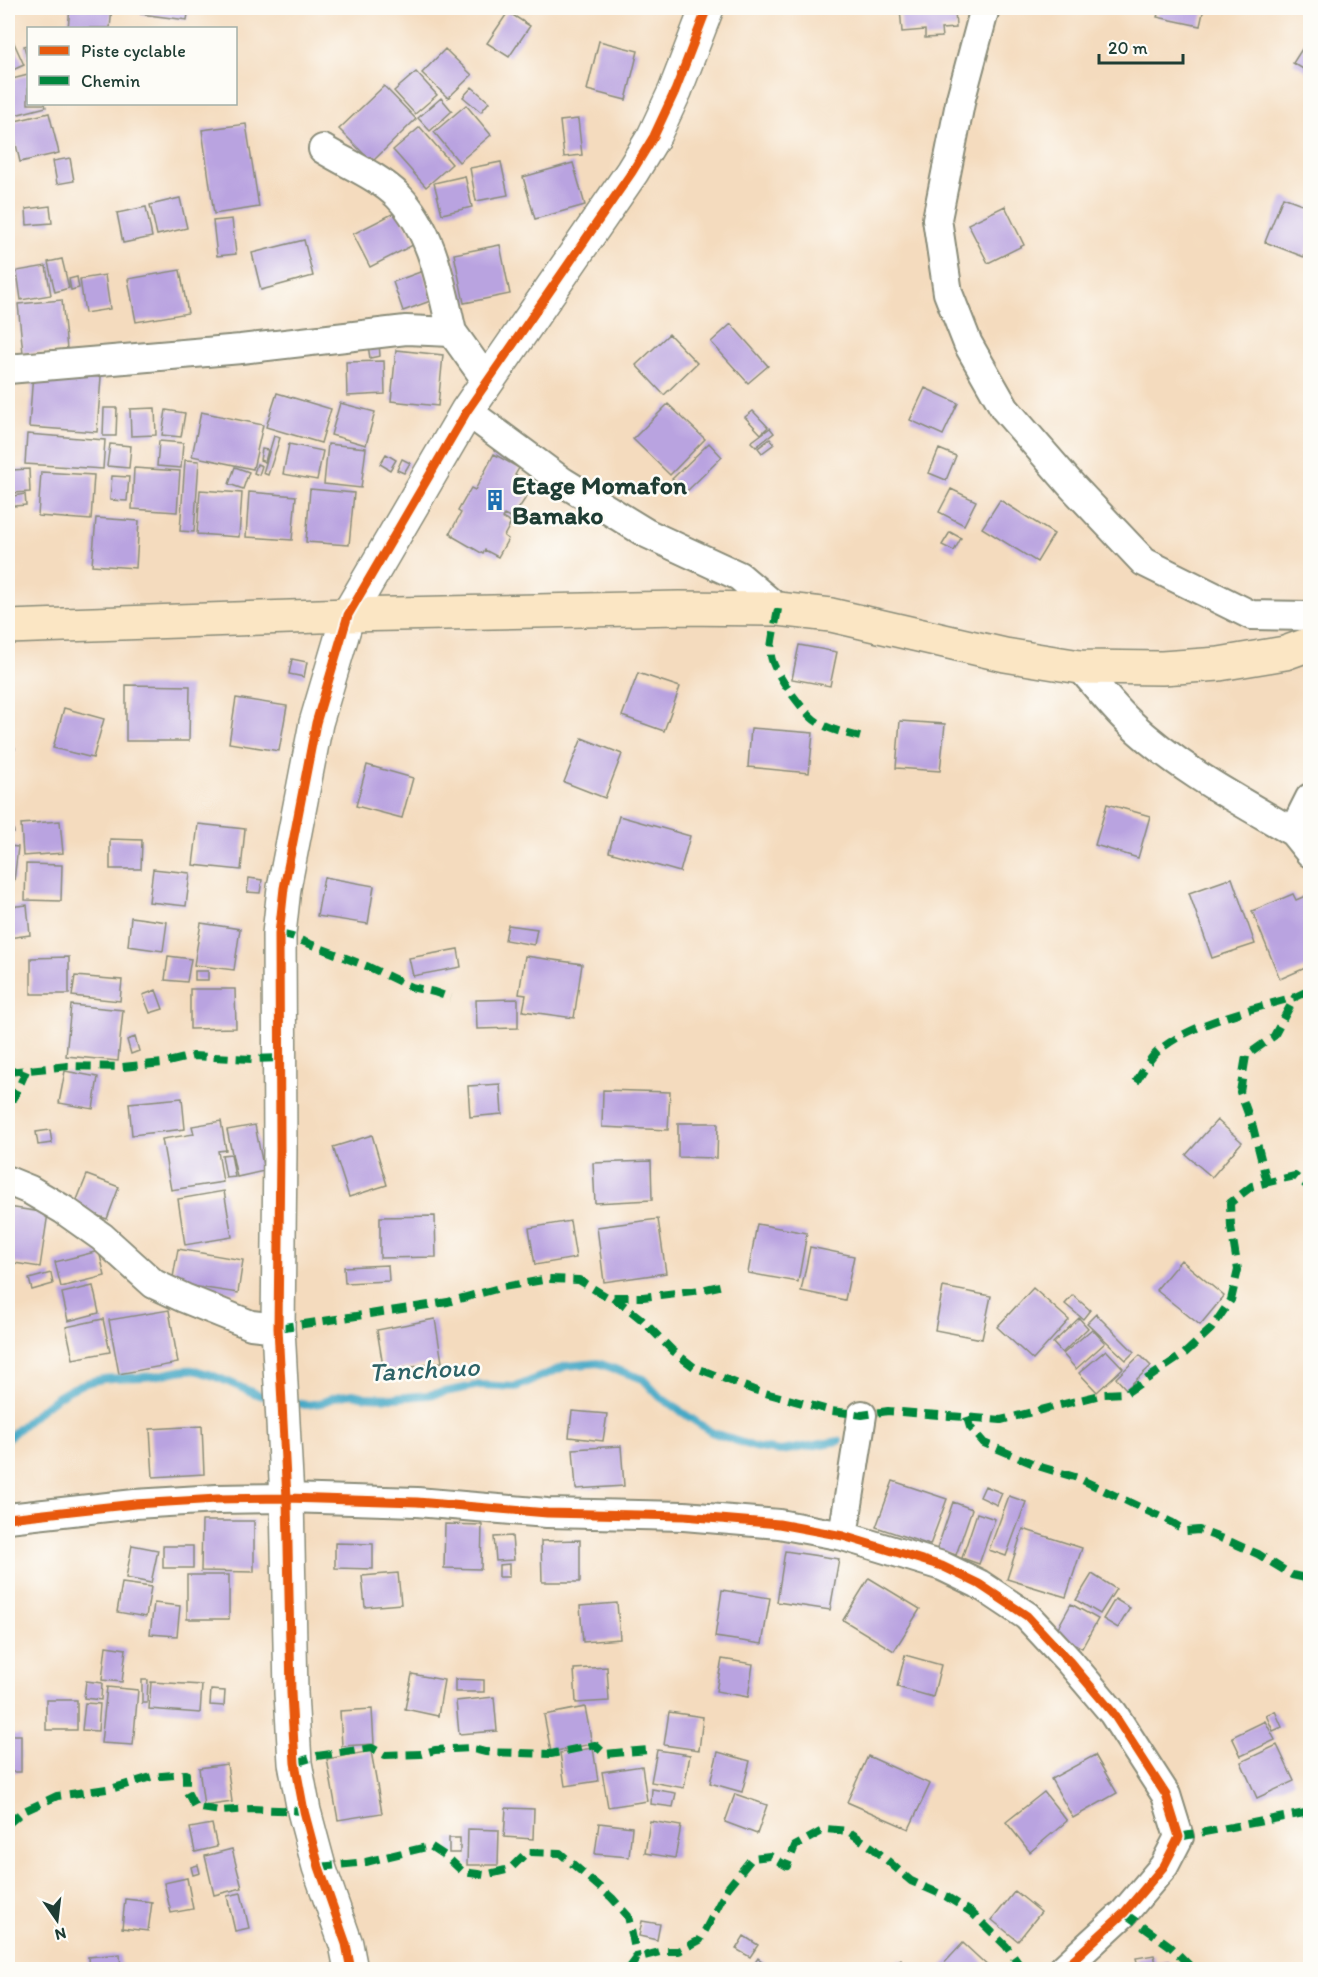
<svg xmlns="http://www.w3.org/2000/svg" width="1318" height="1977" viewBox="0 0 1318 1977" font-family="Itim,sans-serif">
	<style>
		.lines { fill: none; stroke-linecap: round; stroke-linejoin: round }
		.stream { stroke: #47a9c6; stroke-width: 8 }
		.building { fill: #b9a3e0 }
		.minor-casing { stroke: #8a8c79; stroke-width: 32 }
		.tertiary-casing { stroke: #8a8c79; stroke-width: 36 }
		.secondary-casing { stroke: #8a8c79; stroke-width: 36 }
		.minor { stroke: #fff; stroke-width: 28 }
		.tertiary { stroke: #fff; stroke-width: 33 }
		.secondary { stroke: #fbe6c4; stroke-width: 33 }
		.quiet { stroke: #00873e; stroke-width: 8; stroke-dasharray: 15 8; stroke-linecap: butt }
		.cycleway-casing { stroke: #fdfcf7; stroke-width: 13 }
		.cycleway { stroke: #e8590c; stroke-width: 9 }
		.labels { text-anchor: middle; dominant-baseline: central; stroke-width: 5; stroke-linejoin: round; paint-order: stroke }
		.poi-label { font-size: 26px; font-weight: bold; fill: #1f3d34; stroke: #fdfcf7; text-anchor: start }
		.water-label { font-size: 27px; font-style: italic; fill: #2d6367; stroke: #fdfcf7 }
	</style>
	<rect width="100%" height="100%" fill="#fdfcf7"/>
	<filter id="ink" filterUnits="userSpaceOnUse"><feTurbulence type="fractalNoise" baseFrequency=".0167" numOctaves="2"/><feDisplacementMap in="SourceGraphic" scale="12" xChannelSelector="R" yChannelSelector="G"/><feConvolveMatrix kernelMatrix="1 2 1 2 8 2 1 2 1" color-interpolation-filters="sRGB"/></filter>
	<filter id="wash" filterUnits="userSpaceOnUse"><feTurbulence type="fractalNoise" baseFrequency=".008" numOctaves="4" result="noise"/><feDisplacementMap in="SourceGraphic" scale="24" xChannelSelector="R" yChannelSelector="G"/><feGaussianBlur stdDeviation="1.35" result="paint"/><feColorMatrix in="noise" values="0 0 0 0 0 0 0 0 0 0 0 0 0 0 0 0 0 1.4 0 .05"/><feComposite in="paint" operator="in"/></filter>
	<g filter="url(#wash)">
		<rect width="100%" height="100%" fill="#f4dbbe"/>
		<g class="lines">
			<path class="stream" d="M288,1401l18,4 15,-2 14,-6 18,-3 12,3 30,1 34,-3 51,-10 36,2 50,-21 32,-3 45,16 17,18 51,35 46,16 24,3 58,-10
				M8,1438c28,-24 56,-54 95,-59 16,-2 34,-1 50,-3 11,-1 31,-8 40,-6 29,5 53,24 82,29"/>
		</g>
		<g id="blocks">
			<path class="building" d="M70,8h42l-2,20h-42z
				M141,8h48l-2,12 -46,-6z
				M900,8h55l1,20 -15,1 1,8 -17,1v-8l-23,2z
				M1160,8h44l-4,18 -43,-9z
				M508,12l22,14 -21,31 -22,-14z
				M10,34l14,31 -16,7v-37z
				M1309,38l1,1v34l-17,-10z
				M599,41l39,10 -12,49 -39,-10z
				M28,45v16l-4,-15z
				M445,49l27,26 -24,23 -26,-25z
				M416,72l21,23 -22,19 -21,-23z
				M28,75v29h17l1,3 -35,9 -3,-10v-26z
				M384,86l32,33 -44,43 -33,-33z
				M472,87l17,15 -8,10 -18,-15z
				M441,98l11,13 -22,20 -12,-13z
				M466,105l25,30 -32,27 -25,-30z
				M49,113l10,40 -39,9 -9,-40z
				M578,119l4,36 -18,2 -4,-36z
				M246,124l13,83 -45,7 -12,-84z
				M420,127l32,37 -26,23 -33,-37z
				M70,158l4,23 -17,3 -4,-23z
				M501,162l7,33 -32,6 -6,-33z
				M573,163l12,42 -50,14 -12,-42z
				M465,176l7,31 -30,7 -8,-31z
				M1283,197l27,10v34l-6,16 -39,-15z
				M180,198l7,30 -30,7 -7,-30z
				M50,206l2,17 -25,2 -1,-16z
				M1005,206l19,39 -36,18 -20,-39z
				M146,207l6,30 -29,6 -6,-30z
				M398,211l17,33 -45,23 -17,-33z
				M232,219l4,35 -19,2 -4,-35z
				M304,240l9,36 -52,14 -9,-37z
				M500,245l10,49 -46,9 -10,-49z
				M62,259l7,29 -14,4 -7,-30z
				M46,266l5,29 -30,5 -4,-29z
				M180,270l8,43 -52,9 -8,-43z
				M423,271l10,29 -30,11 -10,-29z
				M105,275l5,34 -25,4 -5,-34z
				M77,277l2,11 -8,2 -2,-11z
				M62,300l5,49 -44,4 -5,-49z
				M731,324l37,42 -20,17 -37,-41z
				M669,334l28,29 -33,32 -28,-30z
				M379,343l1,13 -10,2 -2,-13z
				M396,350l47,5 -5,51 -47,-5z
				M384,361l1,33 -38,2 -1,-34z
				M33,373l68,4 -4,55 -68,-5z
				M925,388l33,15 -15,32 -33,-15z
				M277,393l54,16 -10,34 -55,-16z
				M340,403l35,9 -9,33 -35,-10z
				M668,404l37,35 -35,36 -37,-36z
				M104,408h13l-1,28h-13z
				M155,408l1,27 -25,1 -1,-27z
				M166,410l19,3 -4,24 -19,-2z
				M753,411l15,16 -7,7 -16,-17z
				M201,412l62,13 -10,44 -61,-13z
				M770,428l4,5 -18,14 -5,-5z
				M27,434l78,6 -2,29 -78,-5z
				M274,436l6,2 -12,37 -5,-2z
				M770,439l4,5 -12,9 -4,-5z
				M159,441l24,2 -2,25 -24,-2z
				M709,443l13,14 -37,36 -13,-14z
				M110,444l21,2 -2,22 -22,-2z
				M289,444l34,7 -6,29 -34,-6z
				M328,444l38,4 -5,40 -37,-4z
				M262,449l6,1 -3,12 -5,-2z
				M939,449l17,7 -10,24 -17,-7z
				M386,454l10,6 -6,10 -10,-6z
				M494,454l25,14 -4,7 21,12 -2,3 -2,-2 -20,31 -8,-4 -2,3 9,5 -7,13 4,3 -10,18 -13,-7 -2,4 -31,-18 1,-1 -3,-2 11,-20 -3,-2 13,-23 4,2z
				M402,459l8,4 -6,10 -7,-3z
				M185,460l14,1 -5,71 -14,-1z
				M257,464l5,2 -3,9 -5,-2z
				M235,467l14,5 -6,17 -14,-5z
				M134,468l46,3 -3,41 -45,-3z
				M29,469l1,23 -17,1 -1,-23z
				M41,472l53,3 -3,45 -53,-4z
				M112,476l17,1 -2,24 -17,-1z
				M310,489l44,4 -5,52 -43,-3z
				M951,489l25,12 -12,24 -25,-13z
				M200,490l42,3 -3,44 -42,-3z
				M249,492l47,4 -4,44 -46,-3z
				M25,494l1,11 -12,1 -1,-10z
				M1000,500l54,34 -17,28 -55,-34z
				M96,518l43,3 -3,47 -44,-3z
				M950,532l11,6 -7,13 -12,-6z
				M799,645l38,7 -7,34 -38,-7z
				M292,659l15,3 -3,15 -15,-3z
				M638,673l42,14 -16,44 -42,-15z
				M126,685l64,1 -1,55h-63z
				M236,698l51,8 -8,45 -50,-8z
				M64,708l40,11 -11,39 -40,-10z
				M900,721l45,3 -5,47 -44,-3z
				M751,728l62,5 -4,40 -61,-6z
				M582,738l40,16 -17,44 -41,-16z
				M8,746l7,2 -7,26z
				M367,765l46,13 -11,40 -46,-12z
				M1107,804l43,12 -12,42 -43,-13z
				M619,816l71,20 -10,36 -71,-20z
				M12,821l2,12h-6v-11z
				M60,821l3,32 -40,3 -2,-32z
				M198,824l47,5 -4,41 -48,-5z
				M110,839l32,1 -1,29h-31z
				M8,846l10,1 -4,34 -6,-1z
				M26,864l36,1 -1,36 -36,-1z
				M153,869l37,4 -4,33 -37,-4z
				M324,877l50,9 -6,38 -51,-8z
				M249,878l13,2 -2,13 -13,-1z
				M1232,878l23,66 -43,14 -23,-65z
				M1293,894l3,6 14,-6v72l-30,13 -28,-68z
				M27,905l3,30 -22,3v-31z
				M131,917l36,5 -4,29 -35,-5z
				M201,923l39,6 -6,41 -40,-5z
				M508,925l29,4 -3,16 -29,-5z
				M458,949l3,18 -48,9 -4,-18z
				M168,956l23,3 -4,23 -22,-2z
				M525,956l57,8 -8,54 -51,-7 3,-16 -7,-1z
				M69,957v37h-38v-36z
				M195,971h13v9h-13z
				M75,976l47,4 -2,21 -48,-5z
				M190,989h45l1,39 -46,1z
				M156,990l7,19 -13,4 -7,-18z
				M518,999v29l-41,1 -1,-29z
				M71,1005l52,5 -5,51 -52,-5z
				M135,1037l4,14 -8,3 -4,-14z
				M65,1071l33,6 -5,32 -34,-6z
				M500,1084l2,30 -32,3 -2,-31z
				M603,1090l67,2 -2,38 -66,-3z
				M182,1098l3,31 -53,6 -3,-32z
				M1217,1120l25,22 -30,35 -26,-22z
				M221,1121l5,29 -8,1 5,31 -52,8 -9,-51 32,-5 -2,-8z
				M678,1123h40l-1,35 -39,-1z
				M255,1125l9,46 -27,6 -10,-47z
				M50,1130l2,13 -14,2 -2,-13z
				M372,1135l15,50 -38,12 -16,-50z
				M231,1154l4,23 -9,1 -4,-23z
				M651,1161l1,39 -57,3 -2,-40z
				M87,1175l32,12 -12,32 -33,-12z
				M224,1191l8,46 -47,8 -7,-46z
				M8,1207l40,6 -8,54 -32,-5z
				M435,1216l1,41 -56,1v-41z
				M658,1219l8,54 -62,9 -7,-55z
				M570,1221l6,37 -41,7 -6,-37z
				M757,1224l50,9 -9,49 -50,-9z
				M810,1247l44,9 -9,44 -44,-9z
				M178,1249l65,11 -5,33 -66,-10z
				M99,1251l6,25 -44,11 -6,-25z
				M1181,1260l43,36 -24,29 -44,-35z
				M388,1265l1,16 -44,2 -1,-16z
				M51,1273l2,11 -21,6 -3,-11z
				M93,1286l6,27 -31,8 -6,-28z
				M943,1287l48,9 -9,43 -47,-9z
				M1033,1288l36,32 -36,40 -36,-33z
				M1073,1295l17,15 -7,9 -18,-15z
				M169,1310l9,53 -59,11 -10,-54z
				M1096,1314l38,38 -8,8 -39,-37z
				M1079,1318l9,10 -26,25 -9,-10z
				M103,1319l7,33 -37,7 -7,-32z
				M435,1319l7,43 -58,10 -7,-42z
				M1092,1329l13,14 -29,26 -13,-15z
				M1106,1350l17,18 -26,24 -18,-19z
				M1140,1355l11,11 -25,23 -10,-11z
				M572,1411l35,3 -4,27 -34,-4z
				M202,1426l2,48 -51,3 -3,-48z
				M621,1446l3,40 -48,3 -3,-40z
				M893,1481l54,18 -17,46 -54,-18z
				M985,1486l17,7 -5,12 -17,-8z
				M1009,1496l17,6 -20,54 -17,-6z
				M953,1502l19,7 -16,46 -19,-6z
				M977,1513l18,6 -16,45 -17,-6z
				M202,1521h52v51l-53,-1z
				M445,1524l37,1 -1,44 -37,-1z
				M1023,1529l59,19 -16,49 -59,-18z
				M512,1536l2,24 -18,1 -2,-24z
				M580,1540v42h-38l-1,-41z
				M335,1543l38,1v25l-38,-1z
				M132,1545l26,5 -7,33 -25,-5z
				M163,1546h30v22h-30z
				M785,1551l54,8 -9,51 -53,-8z
				M509,1564v13h-10v-12z
				M398,1573l3,31 -36,3 -3,-31z
				M1092,1574l24,15 -16,25 -24,-14z
				M187,1575h42v44h-42z
				M869,1578l51,31 -26,42 -51,-31z
				M122,1583l29,4 -5,30 -29,-5z
				M722,1590l48,8 -8,46 -47,-7z
				M8,1592l4,16 -4,1z
				M1115,1599l15,9 -12,20 -15,-9z
				M154,1603l26,3 -3,30 -27,-2z
				M617,1603l3,36 -37,3 -3,-36z
				M1071,1604l27,15 -16,29 -27,-15z
				M106,1646l20,3 -4,33 -20,-2z
				M905,1655l36,10 -8,32 -36,-10z
				M722,1659l31,5 -5,33 -32,-6z
				M607,1667l2,34 -33,2 -2,-34z
				M412,1674l32,6 -6,36 -33,-7z
				M455,1679l29,1v12h-29z
				M142,1680h6l-1,23h-5z
				M86,1681l16,2 -1,17 -17,-2z
				M151,1682l51,3 -2,28 -51,-4z
				M107,1687l31,3 -5,55 -32,-2z
				M211,1690l14,1 -1,15 -14,-1z
				M494,1697l3,34 -38,3 -3,-33z
				M46,1700h31v30h-31z
				M85,1703l15,1 -2,27 -16,-1z
				M585,1707l7,37 -41,8 -7,-37z
				M372,1709l2,35 -32,2 -2,-35z
				M1275,1711l7,16 -9,4 -7,-16z
				M669,1712l34,5 -4,33 -35,-5z
				M1265,1721l10,19 -34,16 -9,-19z
				M8,1735h13v37h-13z
				M1277,1745l17,36 -37,17 -16,-36z
				M593,1748l5,33 -33,5 -5,-33z
				M657,1750l33,5 -6,33 -33,-6z
				M371,1751l11,62 -44,7 -11,-61z
				M718,1752l32,9 -8,31 -32,-9z
				M1095,1755l22,38 -44,25 -22,-39z
				M868,1756l62,28 -21,45 -62,-27z
				M227,1764l5,38 -28,4 -5,-38z
				M642,1766l5,35 -39,6 -6,-35z
				M652,1789l24,4 -3,14 -22,-3z
				M1044,1792l23,29 -37,31 -24,-30z
				M735,1794l32,11 -10,29 -32,-12z
				M506,1808l28,1 -1,30 -29,-2z
				M650,1821l31,5 -6,32 -30,-5z
				M599,1823l33,4 -3,30 -34,-3z
				M212,1824l5,23 -22,5 -5,-24z
				M468,1829l31,1 -1,35h-31z
				M449,1838h11v15h-11z
				M232,1849l10,39 -28,7 -9,-39z
				M198,1865l2,8 -7,2 -2,-8z
				M187,1878l6,31 -22,4 -7,-30z
				M1015,1891l26,21 -23,29 -26,-21z
				M241,1893l8,35 -14,3 -8,-35z
				M125,1899l27,3 -4,29 -26,-3z
				M642,1921l18,3 -3,16 -18,-4z
				M744,1936l14,9 -8,12 -14,-8z
				M963,1943l29,27h-54z
				M120,1954l1,16h-32l-1,-13z
				M1154,1955l2,8 13,-2 1,9h-43l11,-4 -2,-8z
				M758,1958l16,12h-24z
				M901,1959l6,11h-25z"/>
		</g>
	</g>
	<g filter="url(#ink)">
		<use href="#blocks" fill-opacity="0" stroke="#8a8c79" stroke-width="1.5"/>
		<g class="lines">
			<defs>
				<path id="minor" d="M985,8l-24,90 -24,121 11,74 20,51 37,65 67,77 72,76 107,53 59,1
					M323,149c24,15 55,27 75,47 35,36 43,89 54,136
					M8,369l233,-20 165,-19 46,2 35,49
					M467,411l96,71 83,51 93,43 39,33
					M1080,667c16,18 31,38 49,55 47,45 107,77 164,110
					M1310,798l-17,34 17,21
					M8,1181l22,9 34,20 38,27 52,47 30,14 67,27 27,3
					M8,1518l127,-14 82,-5 70,-1 130,4 130,11 137,3 95,8 64,12 99,30 37,18 48,32 42,45 44,52 53,82 13,42 -15,29 -40,47 -62,57
					M843,1536l19,-121"/>
				<path id="tertiary" d="M351,1970l-5,-26 -27,-77 -15,-56 -9,-48 -4,-70 -4,-195 -9,-170 2,-178 -1,-216 5,-46 32,-165 32,-108 119,-204 165,-239 22,-36 21,-45 32,-83"/>
				<path id="secondary" d="M8,627l340,-12 331,-7 99,1 53,6 174,40 75,12 82,1 57,-4 66,-11 25,-9"/>
			</defs>
			<use href="#minor" class="minor-casing"/>
			<use href="#tertiary" class="tertiary-casing"/>
			<use href="#secondary" class="secondary-casing"/>
			<use href="#minor" class="minor"/>
			<use href="#tertiary" class="tertiary"/>
			<use href="#secondary" class="secondary"/>
			<path class="quiet" d="M778,609c-2,14 -8,34 -7,47 2,15 32,56 45,65 13,9 29,12 44,16
				M279,934l13,3 77,30 42,20 23,5 17,6
				M8,1072l60,-6 54,1 42,-4 29,-7 60,3 27,-1
				M1136,1082c6,-9 11,-19 18,-27 31,-31 99,-46 141,-58
				M8,1100l6,-2 12,-27
				M1267,1182l-14,-55 -13,-35 6,-36 28,-20 21,-39 15,-7
				M613,1297l28,22 32,32 21,16 60,23 78,21 30,4 26,-4 113,9 103,-26 22,-1 58,-39 27,-25 20,-29 7,-30 -7,-43 -1,-24 22,-17 43,-10 15,12
				M278,1328l170,-26 55,-15 46,-8 30,1 28,17h36l58,-7 23,-5
				M967,1417l3,10 14,16 57,24 37,11 93,44 15,9 13,-1 32,12 27,12 34,21 18,4
				M295,1763l22,-7 55,-8 13,7 36,-1 14,-4 35,-2 15,4 66,2 44,-9 10,9 43,-4
				M8,1824l14,-12 35,-16 57,-8 37,-11 35,-3v16l9,17 25,4 32,-2 52,2
				M1179,1837l131,-25
				M319,1867l47,-5 64,-16 17,11 16,15 22,3 25,-6 17,-17 33,1 52,45 16,18 9,42
				M1124,1913l46,33 22,22 7,2
				M568,1970l13,-4 19,4
				M628,1970l9,-12 26,-7h16l21,-11 27,-51 25,-31 18,-2 17,10 8,-20 31,-17 22,2 25,17 38,33 36,16 24,15 35,34 17,24"/>
			<defs>
				<path id="cycleway" d="M8,1518l127,-14 82,-5 70,-1 130,4 130,11 137,3 95,8 64,12 99,30 37,18 48,32 42,45 44,52 53,82 13,42 -15,29 -40,47 -62,57
					M351,1970l-5,-26 -27,-77 -15,-56 -9,-48 -4,-70 -4,-195 -9,-170 2,-178 -1,-216 5,-46 32,-165 32,-108 119,-204 165,-239 22,-36 21,-45 32,-83"/>
			</defs>
			<use href="#cycleway" class="cycleway-casing"/>
			<use href="#cycleway" class="cycleway"/>
		</g>
	</g>
	<defs>
		<symbol id="building-bare" viewBox="-9 -9 18 18"><path d="M-4-6H4V6H1V3H-1V6H-4ZM-2.5-4.3h1.7v1.8h-1.7ZM.8-4.3h1.7v1.8H.8ZM-2.5-1h1.7V.8h-1.7ZM.8-1h1.7V.8H.8Z" fill="#1f6fb2" stroke="#fdfcf7" stroke-width="2.5" paint-order="stroke"/></symbol>
	</defs>
	<g fill-rule="evenodd">
		<use href="#building-bare" x="480" y="485" width="30" height="30"/>
	</g>
	<g class="labels">
		<g class="poi-label">
			<text x="512" y="485">Etage Momafon<tspan x="512" dy="30">Bamako</tspan></text>
		</g>
		<g class="water-label">
			<text transform="translate(424 1369) rotate(-3)">Tanchouo</text>
		</g>
	</g>
	<rect width="1318" height="1977" fill="none" stroke="#fdfcf7" stroke-width="30"/>
	<rect x="27" y="27" width="210" height="78" fill="#fdfcf7" stroke="#a4b0a9" stroke-width="1.5"/>
	<rect x="39" y="46" width="30" height="9" fill="#e8590c" stroke="#a4b0a9" stroke-width="1.5"/>
	<text x="81" y="57" font-size="18" fill="#1f3d34">Piste cyclable</text>
	<rect x="39" y="76" width="30" height="9" fill="#00873e" stroke="#a4b0a9" stroke-width="1.5"/>
	<text x="81" y="87" font-size="18" fill="#1f3d34">Chemin</text>
	<g transform="translate(57 1920) rotate(166)" stroke="#fdfcf7" stroke-width="4.5" paint-order="stroke">
	<path d="M0-4.5L10 22L0 15L-10 22Z" fill="#1f3d34"/>
	<text y="-9" font-size="16" font-weight="bold" text-anchor="middle" fill="#1f3d34">N</text>
	</g>
	<path d="M1099 54v9h84v-9" fill="none" stroke="#1f3d34" stroke-width="3"/>
	<text x="1108" y="54" font-size="18" fill="#1f3d34" stroke="#fdfcf7" stroke-width="4.5" paint-order="stroke">20 m</text>
</svg>
